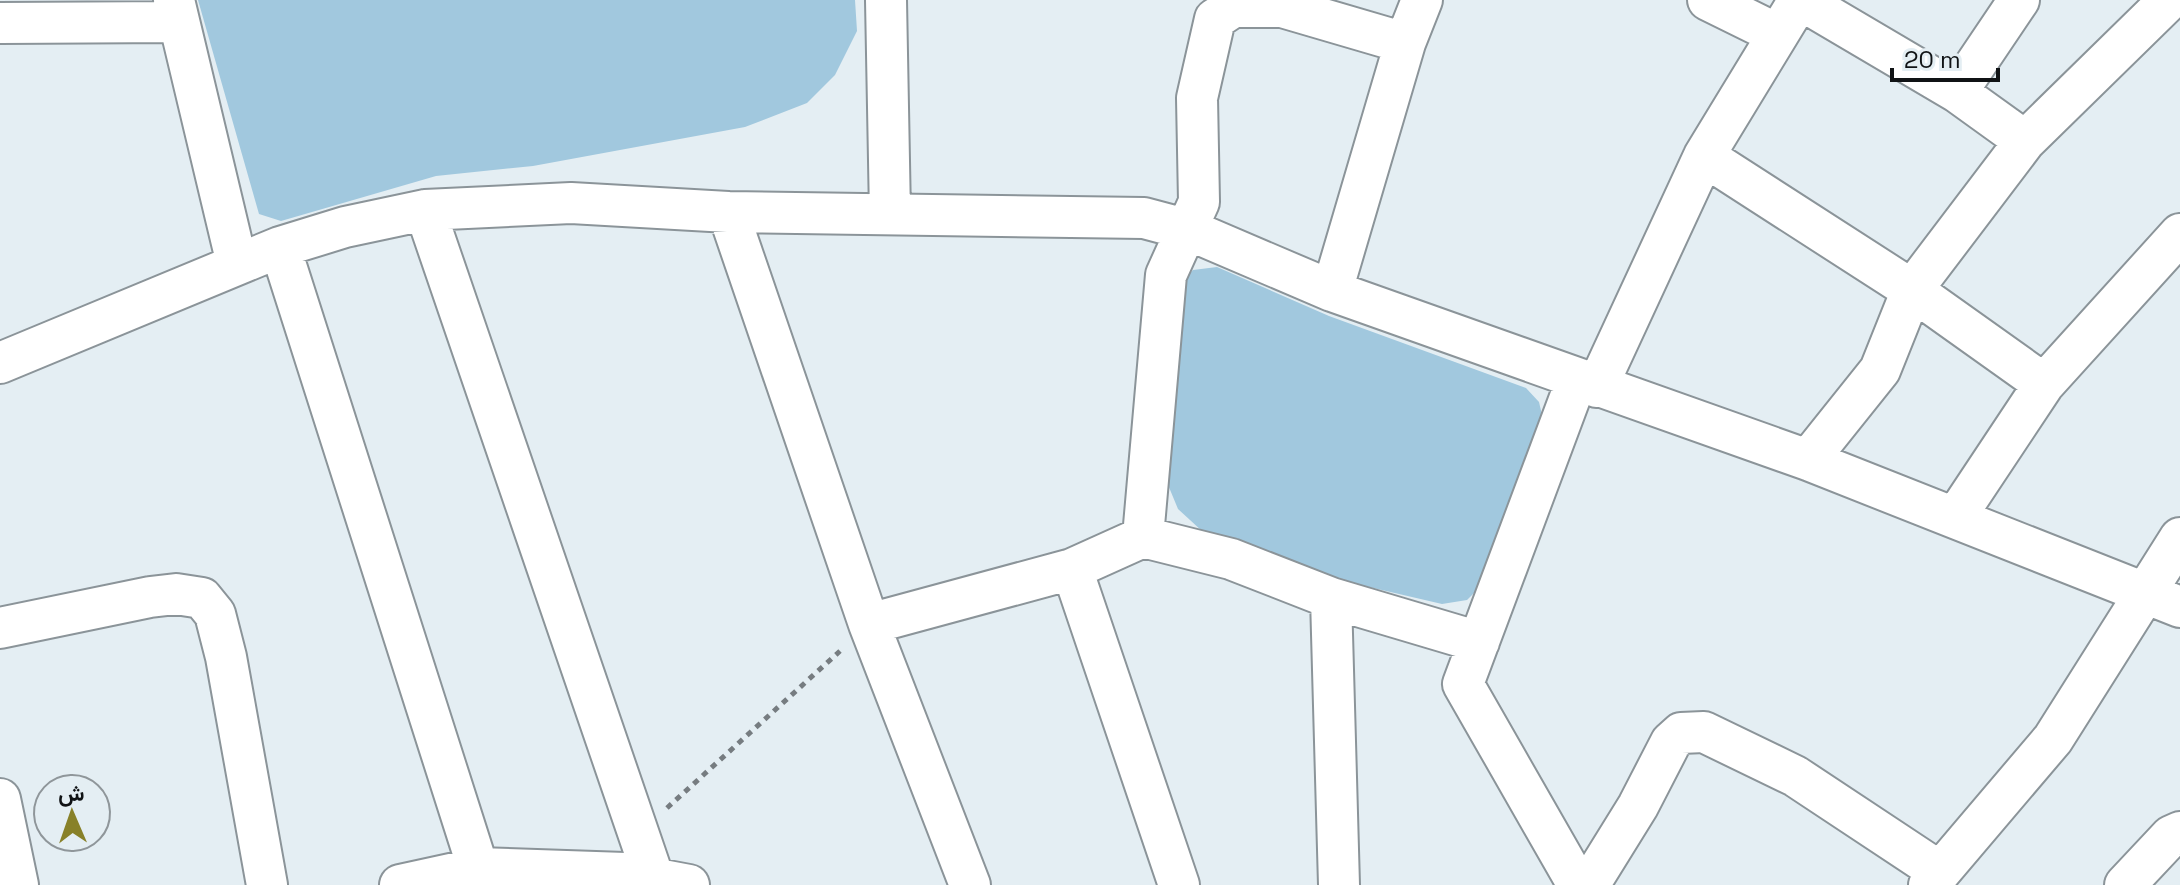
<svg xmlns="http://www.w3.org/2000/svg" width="2180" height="885" viewBox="0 0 2180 885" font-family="'Space Grotesk',Vazirmatn,sans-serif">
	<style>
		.green { fill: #a1c8de }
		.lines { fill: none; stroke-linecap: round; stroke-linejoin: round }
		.minor-casing { stroke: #8b9499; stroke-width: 44 }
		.path { stroke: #767c80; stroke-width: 5; stroke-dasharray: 6 6; stroke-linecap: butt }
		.minor { stroke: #fff; stroke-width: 40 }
	</style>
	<rect width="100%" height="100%" fill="#e4eef3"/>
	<path class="green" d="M198,0h657l2,31 -22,44 -28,28 -62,24 -212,39 -97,10 -155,45 -22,-7z
		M1217,267l112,49 197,72 13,14 3,13 -64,174 -11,11 -25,4 -103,-24 -137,-49 -24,-22 -12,-29 17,-200 10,-10z"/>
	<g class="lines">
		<defs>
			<path id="minor" d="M174,0l63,264
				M886,0l4,214
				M1708,0l69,34
				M1801,0l156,92 68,49
				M0,23l177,-1
				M1957,92l62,-92
				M1704,156l208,134 132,94
				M425,210l229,669
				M728,212l141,412 101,261
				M280,247l198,621
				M1332,291l73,-248 17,-43
				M0,363l280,-116 65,-20 80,-17 146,-7 157,9 416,6 45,12 143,61 476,169 372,147
				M1577,379l-114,305 115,201
				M1597,387l107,-231 95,-156
				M1808,460l72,-90 32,-80 113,-149 144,-141
				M1955,518l89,-134 136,-150
				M1143,537l88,22 100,39 148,44
				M1072,569l107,316
				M1331,598l8,287
				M869,624l203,-55 71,-32 23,-262 33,-73 -2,-104 18,-79 18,-12h49l123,36
				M0,628l150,-31 26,-3 26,4 13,16 11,43 41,228
				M0,799l18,86
				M400,885l78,-17 147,5 64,12
				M1589,885l49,-79 33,-64 10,-9 23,-1 91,44 145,96
				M1929,885l124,-146 127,-201
				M2125,885l46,-49 9,-4"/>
		</defs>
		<use href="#minor" class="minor-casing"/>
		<path class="path" d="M667,808l173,-157"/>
		<use href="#minor" class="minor"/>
	</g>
	<g transform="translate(72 813) rotate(358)"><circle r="38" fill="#e4eef3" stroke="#8f969a" stroke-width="2"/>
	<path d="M0-6L14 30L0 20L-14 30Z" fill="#888129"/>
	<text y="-12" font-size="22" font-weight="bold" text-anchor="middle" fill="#101315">ش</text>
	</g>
	<path d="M1892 68v12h106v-12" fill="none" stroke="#101315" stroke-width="4"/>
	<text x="1904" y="68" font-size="24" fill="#101315" stroke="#e4eef3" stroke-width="6" paint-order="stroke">20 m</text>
</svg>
